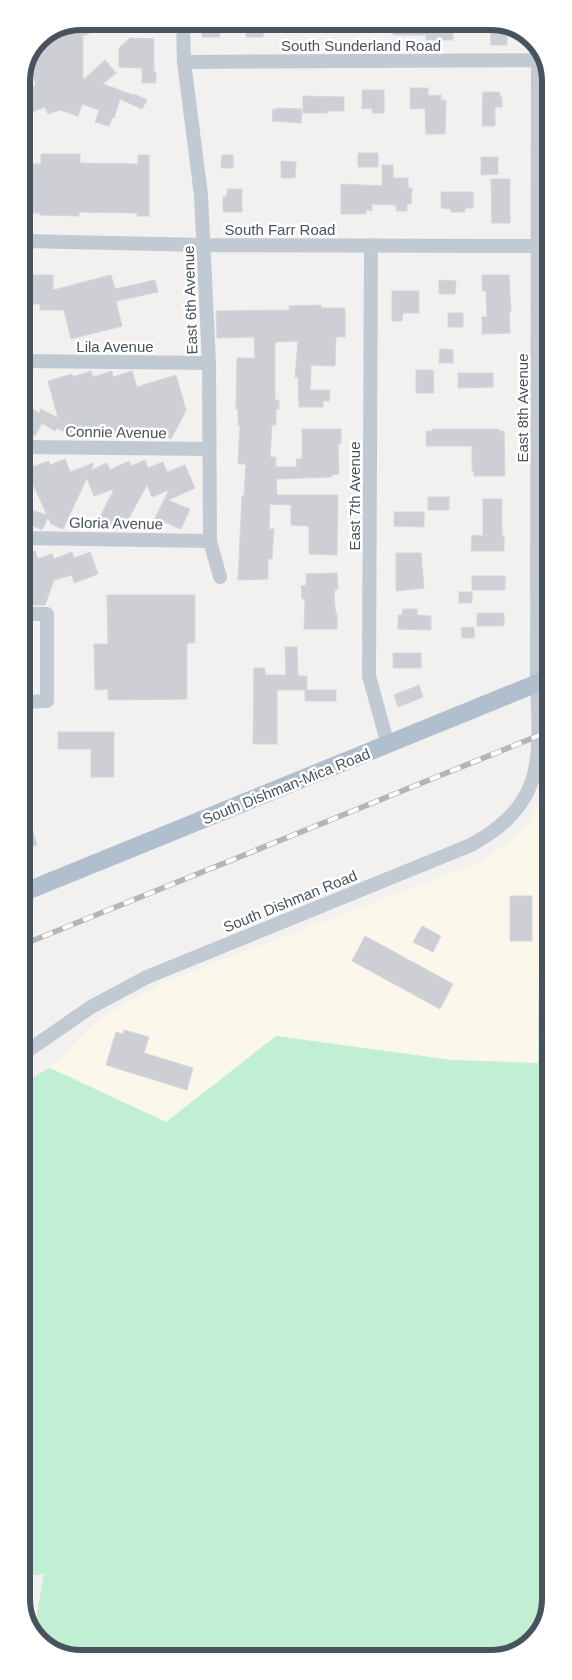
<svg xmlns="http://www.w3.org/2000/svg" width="572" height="1680" viewBox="0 0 572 1680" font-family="Helvetica,sans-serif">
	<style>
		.commercial { fill: #fcf7eb }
		.green { fill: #c0efd3 }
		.building { fill: #cdcfd5; stroke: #d4d6dc }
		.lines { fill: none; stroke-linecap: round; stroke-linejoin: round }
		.minor { stroke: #c1cad2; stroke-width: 14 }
		.major { stroke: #b0bfce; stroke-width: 18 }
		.rail-casing { stroke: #b2b5ba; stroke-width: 5.5 }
		.rail { stroke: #fff; stroke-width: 4; stroke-dasharray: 11; stroke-linecap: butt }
		.labels { text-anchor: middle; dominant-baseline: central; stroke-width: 5; stroke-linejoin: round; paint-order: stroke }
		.street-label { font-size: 15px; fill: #48535e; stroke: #fff }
		.rim { fill: none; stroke: #48535e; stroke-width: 6 }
	</style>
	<rect width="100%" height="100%" fill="#f3f0f0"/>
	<path class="commercial" d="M550,793v170l-11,1v99l-87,-3 -176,-24 -110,86 -116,-54 51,-50 63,-36 319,-121 39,-29 22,-34z"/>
	<path class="green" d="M539,963h11l1,636 -13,37 -32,21 -429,2 -35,-15 -8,-13 10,-57 -21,2v-493l27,-15 116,54 110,-86 176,24 86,3z"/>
	<path class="building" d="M202,21h18v16h-18z
		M246,21h18l-1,16h-17z
		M387,21h30v3h36v16h-27v-5h-33v-3h-7z
		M490,26h17v19h-16z
		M54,32l36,1 -10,4h3v43l22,-20 11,13 -13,11 30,11 1,-1 13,6 -5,9 -22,-10 -6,19h-2l-3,8 -14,-4 4,-12 -17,-6 -4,12 -18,-6 -12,4 -3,-7 -24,9v-25l15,-6 -8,-22 4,-8h10v-17z
		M130,38l24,1v33h2v11h-14v-15l-23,-1v-19z
		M410,88h18v8l13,-1v5h5l-1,34h-19l-1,-26 -15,1z
		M362,90h22v23h-12v-5l-10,1z
		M483,92h17v5h2v10h-7v19h-13z
		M303,96l41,1v14h-17v2h-24z
		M278,108l24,1 -1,14 -29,-2 1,-12h5z
		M358,153h20v14h-20z
		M41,154h39v9l58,1v-9h11v61h-12v-3l-58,-1v4l-39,-1v-2h-18l-1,-49h20z
		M222,155h11v13h-12z
		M481,157h17v17l-17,1z
		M281,161l15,1 -1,16h-14z
		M382,165h11v13h15v10h4l-1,16h-4v7h-11v-6l-24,-1v7l-6,-1v4h-25v-30l41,2z
		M491,179h19v44h-18z
		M228,189h14v23h-19v-15h3z
		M441,192h32v16h-8v4h-14v-3l-10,-1z
		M22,275h31v15l58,-15 4,14 40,-9 3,12 -42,9 6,25 -51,13 -7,-29h-24v-6h-18z
		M482,275h27l2,37h-2l1,21 -28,1v-17h5l-1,-26h-4z
		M439,280l17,1 -1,13h-16z
		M392,291h27v22h-16l-1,8h-10z
		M321,305v3h24v29h-9l-1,29 -24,-1 -1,25h20l-1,11h-6v6h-24l-1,-30h-3l3,-36 -23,1v58h4v9h-3v16h-4l-2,32h6l-1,10h22l-1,-8h6v-30h39v15h-3l1,30 -7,1v2l-56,2 1,16h61l-1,60 -28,-1v-28l-18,-1v-20l-21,-1 -1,25h5l-2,30h-4v20l-30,1 4,-84h2l2,-32h-8l2,-39h-2v-16h-2l1,-51h18l-1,-21 -37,1 -1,-27 73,-1v-4z
		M448,313h15v14h-15z
		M440,349l13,1v13h-14z
		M416,370h17l1,23h-18z
		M91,371l2,6 19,-6 1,6 19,-6 5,16 39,-12 10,35 -15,29 -15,-7 -4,8h-2l-18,-9 3,6 -16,-8 -5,10 -16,-8 -4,8 -17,-7 -2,5 -18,-9 -2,3 -13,-8 -7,13 -13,-6v-15l5,-9 12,7 2,-4 17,9 -10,-37 24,-7 1,3z
		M458,373h35v14l-35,1z
		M432,429h67v2h5l1,45h-31v-5h-2v-25h-46v-15h6z
		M65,459l5,13 24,-9 -3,7 16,-7 3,7 19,-9 2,5 14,-6 3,8 15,-6 4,10 18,-7 10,23 -27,12 22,9 -9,20 -26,-11 14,-28 -17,7 -5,-12 -25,46 -23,-12 15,-30 -20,7 -7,-18 -24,51 -12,-5 -3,-7 -6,13 -15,-7 1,-1 -6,-2v-13l25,8 -21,-46 23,-8 1,4z
		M428,497h21v13h-21z
		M483,499h19v37h2v15h-33l1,-16 11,1z
		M394,512h30v15l-30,-1z
		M35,551l3,8 14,-5 2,5 18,-7 2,6 16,-6 8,22 -24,9 -2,-8 -18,5 -9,25h-10l-13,-4v-46z
		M396,553h25l3,35 -28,3z
		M337,573l1,16h-3l-1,7 1,11 1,7h1v15h-33l1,-30h-3l-1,-13 5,-1v-11z
		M472,576h33v14h-33z
		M459,592h13v11h-13z
		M107,595h88v48h-8v56l-79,1v-11l-13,1 -1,-46h14z
		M403,609h14v6l14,1v14l-33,-1v-14h4z
		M477,613h27v13h-27z
		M474,627v11h-12l-1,-10z
		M285,647h12l1,29h9v14h-30v54h-24l1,-76h11v7h21z
		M393,653h28v15h-28z
		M419,685l4,12 -25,10 -4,-12z
		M305,690h31v11h-31z
		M58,732h56v45h-23v-28h-33z
		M22,806h3l12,39 -15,4z
		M510,896h22v45h-22z
		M422,926l19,10 -8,16 -20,-10z
		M365,936l88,48 -13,25 -88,-48z
		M124,1030l25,7 -5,16 49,15 -6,22 -81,-25 10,-33 7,2z"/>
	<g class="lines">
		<path class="minor" d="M183,21l1,41 17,133 8,168 1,178 10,36
			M184,62l355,-2
			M22,241l181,4 336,1 10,-2
			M371,245l-2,431 19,69
			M22,361l187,2
			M22,447l187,2
			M22,538l188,3
			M22,614h25v87l-25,1
			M537,767l13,2
			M23,1054l68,-47 56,-30 324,-132c75,-41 69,-87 66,-162l1,-634"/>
		<path class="major" d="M22,893l528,-215"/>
		<defs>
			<path id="rail" d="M22,945l528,-214"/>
		</defs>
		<use href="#rail" class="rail-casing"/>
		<use href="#rail" class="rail"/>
	</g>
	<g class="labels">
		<g class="street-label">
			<text x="361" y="45">South Sunderland Road</text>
			<text x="280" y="229">South Farr Road</text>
			<text transform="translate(190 300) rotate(-92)">East 6th Avenue</text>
			<text x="115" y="346">Lila Avenue</text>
			<text transform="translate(522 408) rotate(-90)">East 8th Avenue</text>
			<text transform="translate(116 432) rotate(1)">Connie Avenue</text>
			<text transform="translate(354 496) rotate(-90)">East 7th Avenue</text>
			<text transform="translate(116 523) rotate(1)">Gloria Avenue</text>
			<text transform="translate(286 786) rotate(-22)">South Dishman-Mica Road</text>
			<text transform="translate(290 901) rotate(-22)">South Dishman Road</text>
		</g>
	</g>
	<path d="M0 0H572V1680H0ZM81 30H491A51 51 0 0 1 542 81V1599A51 51 0 0 1 491 1650H81A51 51 0 0 1 30 1599V81A51 51 0 0 1 81 30Z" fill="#fff" fill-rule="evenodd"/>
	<path class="rim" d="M81 30H491A51 51 0 0 1 542 81V1599A51 51 0 0 1 491 1650H81A51 51 0 0 1 30 1599V81A51 51 0 0 1 81 30Z"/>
</svg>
